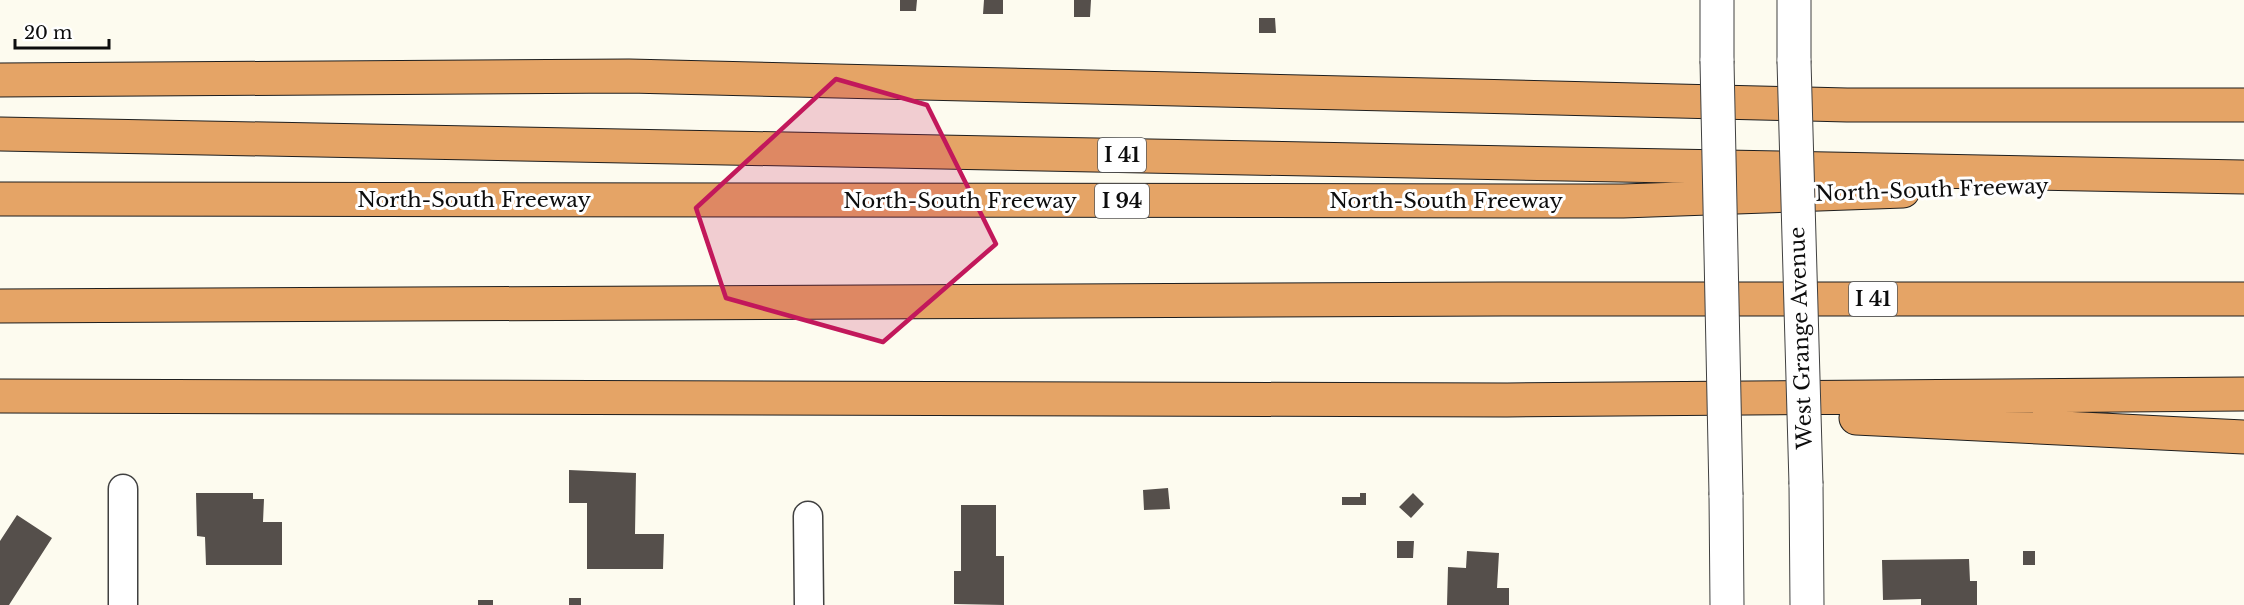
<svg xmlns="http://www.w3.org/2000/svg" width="2244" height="605" viewBox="0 0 2244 605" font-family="'Libre Baskerville',serif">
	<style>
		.building { fill: #554f4b }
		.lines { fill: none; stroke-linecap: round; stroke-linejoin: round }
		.minor-casing { stroke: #404040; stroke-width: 31 }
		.tertiary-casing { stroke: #404040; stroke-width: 35 }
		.motorway-casing { stroke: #1e1e1e; stroke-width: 35 }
		.minor { stroke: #fff; stroke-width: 28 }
		.tertiary { stroke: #fff; stroke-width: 33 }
		.motorway { stroke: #e5a466; stroke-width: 33 }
		.tertiary-bridge-casing { stroke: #404040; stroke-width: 35; stroke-linecap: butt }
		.tertiary-bridge { stroke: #fff; stroke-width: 33 }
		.marked { fill: #c2185b; fill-opacity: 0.2; stroke: #c2185b; stroke-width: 4.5; stroke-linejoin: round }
		.labels { text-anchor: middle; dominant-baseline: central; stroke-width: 6; stroke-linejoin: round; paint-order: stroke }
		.shield { fill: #fff; stroke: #565656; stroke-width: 1.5 }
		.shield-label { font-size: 20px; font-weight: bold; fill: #0d0d0d }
		.street-label { font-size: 21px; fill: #0d0d0d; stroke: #fff }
	</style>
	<rect width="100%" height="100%" fill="#fdfbef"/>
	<path class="building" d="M900,0h17l-1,11h-16z
		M984,0h19v14h-20z
		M1074,0h17l-1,17h-16z
		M1259,18h16l1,15h-17z
		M569,470l67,3 -1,61h29l-1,35h-76v-66h-18z
		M1168,488l2,21 -26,1 -1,-20z
		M196,493h57v6h11l-1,23h19v43h-76l-1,-28 -8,-1z
		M1360,493h6v12h-24v-8h18z
		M1413,493l11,11 -13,14 -12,-11z
		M961,505h35v51h8v49l-50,-1v-33h7z
		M17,515l35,23 -43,67h-9v-64z
		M1397,541h17l-1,17h-16z
		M1467,551l32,2 -2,35h12v17h-62l1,-38 18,1z
		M2023,551h12v14h-12z
		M1969,559l1,22h7v24h-56v-6l-38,1 -1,-40z
		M569,598h12v7h-12z
		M478,600h15v5h-15z"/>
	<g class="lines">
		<defs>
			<path id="minor" d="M123,489v116
				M808,516l1,89"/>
			<path id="tertiary" d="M1717,0v61
				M1794,0v61
				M1806,484l1,121
				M1726,495l1,110"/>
			<path id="motorway" d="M0,80l629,-4 1218,29h397
				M0,134l2244,43
				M0,199l1623,2 280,-10
				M0,306l1502,-7h742
				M0,396l1507,4 737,-6
				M1856,418l388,19"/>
		</defs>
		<use href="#minor" class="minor-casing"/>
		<use href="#tertiary" class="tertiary-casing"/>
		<use href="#motorway" class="motorway-casing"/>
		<use href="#minor" class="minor"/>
		<use href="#tertiary" class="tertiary"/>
		<use href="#motorway" class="motorway"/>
		<defs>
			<path id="tertiary-bridge" d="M1717,61l9,434
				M1794,61l12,423"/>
		</defs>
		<use href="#tertiary-bridge" class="tertiary-bridge-casing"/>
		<use href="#tertiary-bridge" class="tertiary-bridge"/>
	</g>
	<path class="marked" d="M836,79l91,26 69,139 -113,98 -157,-44 -30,-90z"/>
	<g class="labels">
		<g class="shield">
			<rect x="1098" y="138" width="48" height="34" rx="4.5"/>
			<rect x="1095" y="184" width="54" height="34" rx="4.5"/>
			<rect x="1849" y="282" width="48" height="34" rx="4.5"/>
		</g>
		<g class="shield-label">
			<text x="1122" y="155">I 41</text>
			<text x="1122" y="201">I 94</text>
			<text x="1873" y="299">I 41</text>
		</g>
		<g class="street-label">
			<text transform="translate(1932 190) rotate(-2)">North-South Freeway</text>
			<text x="474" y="200">North-South Freeway</text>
			<text x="960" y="201">North-South Freeway</text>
			<text x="1446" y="201">North-South Freeway</text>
			<text transform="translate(1801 338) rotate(-92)">West Grange Avenue</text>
		</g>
	</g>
	<path d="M15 39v9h94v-9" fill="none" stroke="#0d0d0d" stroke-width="3"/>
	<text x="24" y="39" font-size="18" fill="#0d0d0d" stroke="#ffffff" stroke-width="4.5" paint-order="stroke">20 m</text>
</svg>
